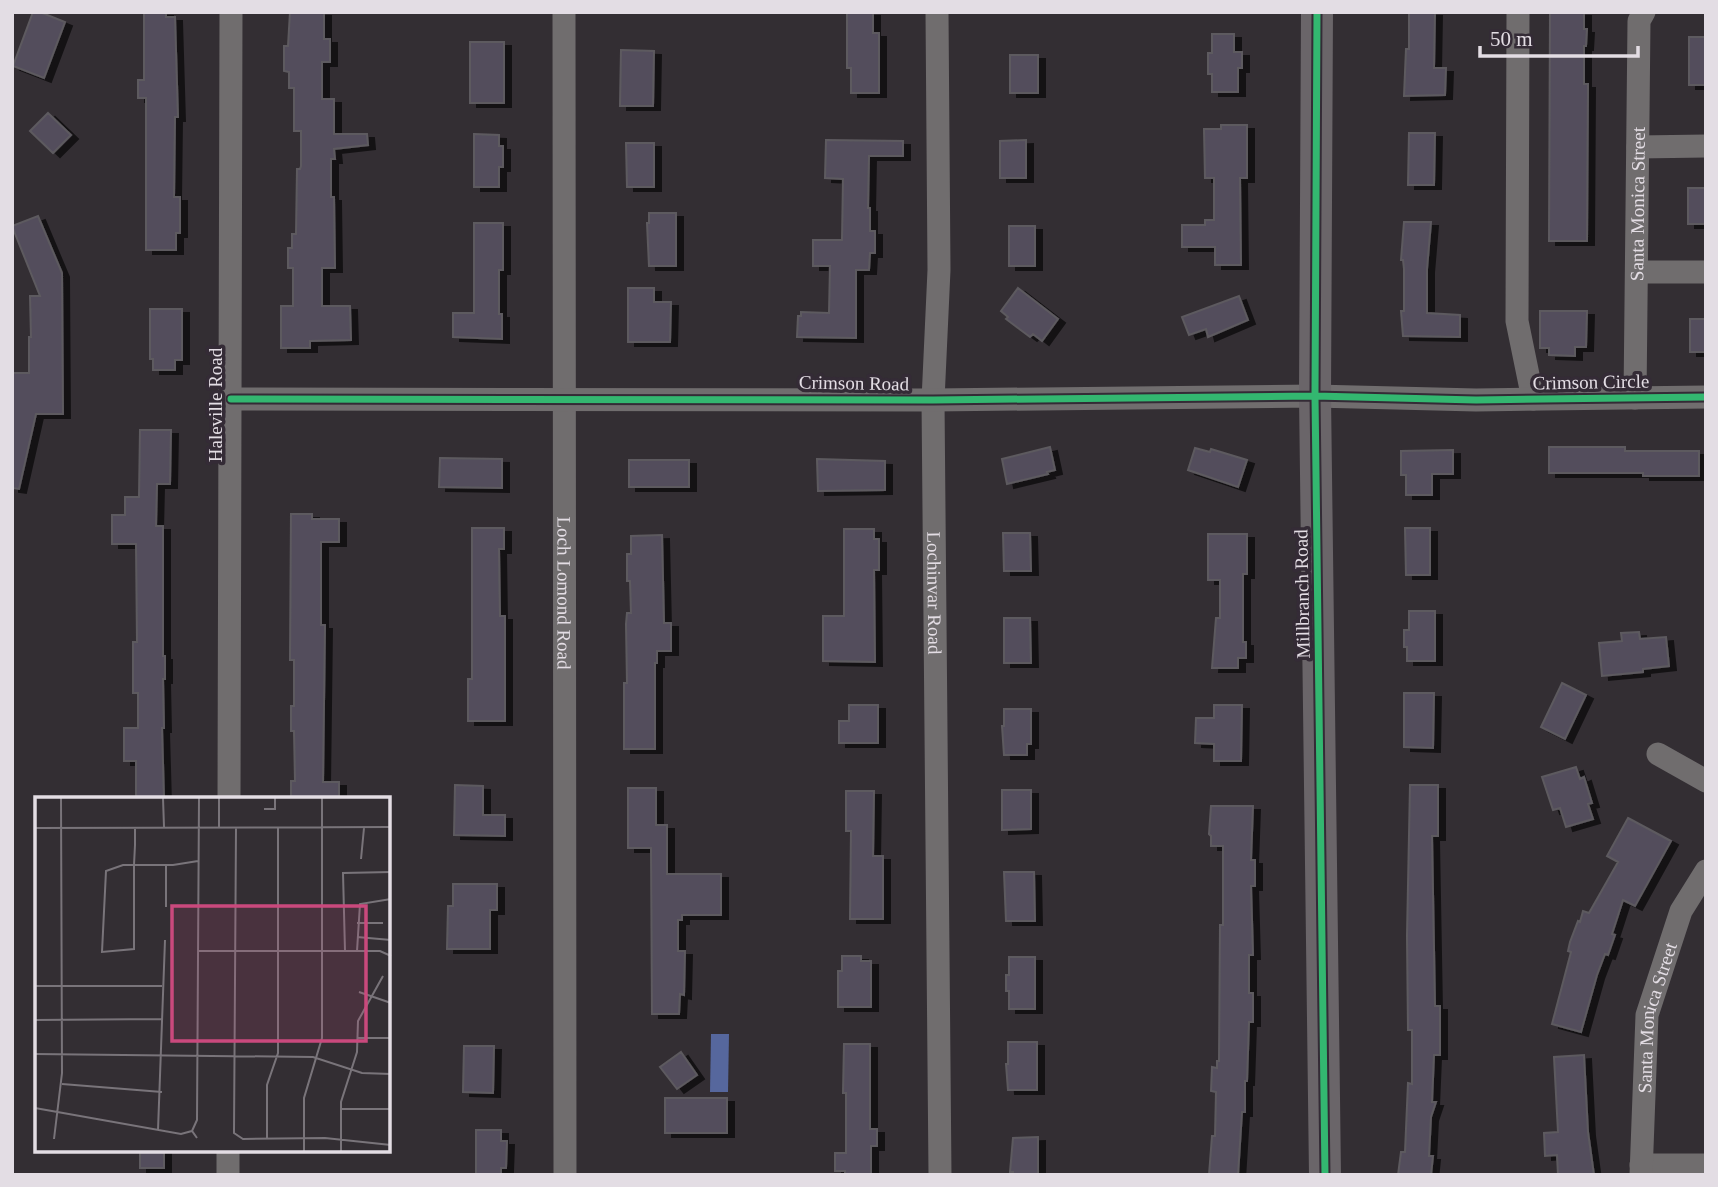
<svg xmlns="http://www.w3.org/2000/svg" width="1718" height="1187" viewBox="0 0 1718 1187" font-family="Georgia,serif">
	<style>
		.water { fill: #56679d }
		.building { fill: #534e5c; stroke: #5d5a5f; stroke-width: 2; filter: url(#shadow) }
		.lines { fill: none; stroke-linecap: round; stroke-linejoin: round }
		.street { stroke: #706d6e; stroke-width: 23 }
		.secondary { stroke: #6a6569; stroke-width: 32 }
		.cycleway-casing { stroke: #342b36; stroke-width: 11 }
		.cycleway { stroke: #33b770; stroke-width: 7 }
		.labels { text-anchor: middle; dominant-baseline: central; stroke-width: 7; stroke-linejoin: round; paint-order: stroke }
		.street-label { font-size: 19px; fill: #e3dde4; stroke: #342b36 }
		.inset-road { fill: none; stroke: #79747a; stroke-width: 2 }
		.view { fill: #ca497d; fill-opacity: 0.15; stroke: #ca497d; stroke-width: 3.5 }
		.inset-edge { fill: none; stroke: #e3dde4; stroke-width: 3.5 }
	</style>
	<defs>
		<filter id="shadow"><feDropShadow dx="7" dy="4" stdDeviation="0" flood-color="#0009"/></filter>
	</defs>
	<rect width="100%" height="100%" fill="#332e33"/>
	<path class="water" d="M711,1034h18l-1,58h-18z"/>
	<path class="building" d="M33,12h7l25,10 -21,56 -31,-12z
		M144,12h22v5h9l3,100h-3l-1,80h6v36h-4v17h-30v-152h-8v-18h6z
		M290,12h34v27h6v23h-8v37h12v35h33l1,11 -34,4 1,10h-4v38h3l1,71h-13v38h28l1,34 -41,1v7h-29v-42h12v-38h-5v-20h4v-14h4l1,-65h3l1,-3v-35h-7v-43h-5v-16l-5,-1v-25h4z
		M847,12h26v21h6v60h-28v-25h-4z
		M1409,12h26l-1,56h12l-1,27 -41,1 2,-47h3z
		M1550,12h34v17h3l-1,17h-2v38h4l-1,157h-38z
		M1212,34h22v18h8v16h-4v24h-26v-18h-4v-21h4z
		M1689,37h17v48h-17z
		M470,42h34v61h-34z
		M621,50l33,1 -1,55h-33z
		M1010,55h28v38h-28z
		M48,113l23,22 -18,18 -23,-22z
		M1221,125h26v53h-7l1,87h-26v-18h-33v-22h23v-5h9v-42h-9l-1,-49h17z
		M1409,133h26l-1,52h-26z
		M474,134l25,1v11h4v21h-4v20h-25z
		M826,140l77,1v15h-34l-1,52h2v23h5v22h-5l-1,17h-13v68l-59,-1 1,-21h3v-4l28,1 1,-47h-17v-26h29l1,-61 -18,-1z
		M1026,140v38h-26v-37z
		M626,143h28v44h-27z
		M1688,188h18v36h-18z
		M649,213h27v53h-27l-2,-43h2z
		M38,216l24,57 1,141h-27l-17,75 -7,-1v-115h17v-36h2l-1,-41h10l-28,-70z
		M1404,222h27l-4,47v44l33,2v22l-57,-1 -2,-25h3v-42l-1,-9h-2z
		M474,223h29v47h-4v44h3v25l-49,-2v-24h21z
		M1009,226h26v40h-26z
		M628,288h26v14h17l-1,40h-42z
		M1018,288l40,31 -16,22 -9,-7 -3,3 -24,-18 2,-2 -7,-6z
		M1239,296l9,24 -40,17 -2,-8 -17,6 -7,-18z
		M150,309h32v51h-7v10h-22v-11h-3z
		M1540,311h47l-1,36h-11v9l-26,-1v-7h-9z
		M1690,319h16v33h-16z
		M140,430h31l-1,54h-13l-1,42h7v130h2v23h-2l1,49h-2l2,71h-28v-38h-12v-33h14v-35h-5v-51h4l-1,-98h-24v-29h13v-18h14z
		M1050,447l5,23 -8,2 1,2 -41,10 -5,-25z
		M1549,447h76v4h74v25h-56v-3h-94z
		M1195,448l15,4 1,-3 36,11 -9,27 -50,-17z
		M1453,450v24h-21v21h-26v-20h-5v-24z
		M440,458l62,1v29l-63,-1z
		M817,459l68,2v29l-67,1z
		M629,460h60v27h-60z
		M291,514h21v5h27v23h-18v83h4l-2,157h16v17l-48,-1v-17h4l-1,-50h-3v-25h3v-46h-4z
		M472,528h32v21h-5l1,67h5v105h-37v-42h4z
		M1405,528h25v47h-24z
		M844,529h30v10h5v31h-5l1,92 -52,-1v-45h21z
		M1003,533h27l1,38h-27z
		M1208,534h39v40h-4v68h3v16h-8v10h-26l4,-50h4v-38h-12z
		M662,535l2,88h7v28h-14v12h-2v86h-31v-66h3l-1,-59 1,-11h4l-1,-32h-3v-27h4v-18z
		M1409,611h26v50h-28v-14h-3v-17h5z
		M1004,618h26l1,45h-27z
		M1639,632l1,7 26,-2 3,29 -26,3v3l-41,4 -3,-33 23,-2 -1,-8z
		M1562,683l24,12 -21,44 -24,-12z
		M1404,693h30l-1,55 -29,-1z
		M849,705h29v38h-39v-22h10z
		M1214,705h28l-1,56h-27v-17l-19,-1 1,-25h18z
		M1004,709h27v35h-4v11h-23l-2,-29h2z
		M1576,767l4,12 4,-2 8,26 -4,1 5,15 -27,8 -6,-19 -7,2 -11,-33z
		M455,785l28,1v29h22v21l-51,-1z
		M1410,785h28v51h-6l3,170h5v49h-6l-2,47h4l-5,15 -2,39h4l-2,19h-33l3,-23h4l3,-69 4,1v-54h-4l-1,-94z
		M628,788h28v37h11v49h54v41h-39v5h-4v31h7l-1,44 -4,-1 -1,20h-27l-1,-166h-23z
		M1002,790h29v39l-29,1z
		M846,791h28l-1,65h10v63h-33l1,-88h-5z
		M1211,806h42l-2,54h4v26h-4l2,69h-4v38h4v29h-4l-2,59h-2v31h-3l-4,63h-29l3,-39h3l1,-44 -5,-1 1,-24 5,1v-7h2l1,-136h3v-79h-12v-10l-2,-2z
		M1628,818l43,23 -36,65 -12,-6 -11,34 3,1 -7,20 -3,-1 -8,21 -16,57 -29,-8 19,-72 -3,-1 2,-9 8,-21 2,1 3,-11 6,2 29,-51 -11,-6z
		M1004,872h30l1,49h-29z
		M453,884h44v26h-7v39h-43l1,-43h5z
		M842,956h19v5h10v46h-33v-36h4z
		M1009,957h26v52h-26v-18h-3v-16h3z
		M1008,1042h29v48h-29l-2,-26h2z
		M844,1044h26v85h7v17h-6v29h-26v-4h-10v-18h11v-60h-3z
		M464,1046h30l-1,47 -30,-1z
		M681,1052l16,23 -20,14 -17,-22z
		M1584,1055l4,77 6,43h-36l-1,-20 -12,1 -1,-23 14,-1 -4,-75z
		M665,1098h62v35h-62z
		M476,1130h25v11h6l-1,27h-5v7h-25z
		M1038,1137v38h-25v-3h-3l3,-34z
		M140,1150h24v18h-24z"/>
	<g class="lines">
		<g class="street">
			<path id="s1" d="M564,12l1,1163"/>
			<path id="s2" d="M937,12l2,258 -6,130 7,775"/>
			<path d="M1518,12l-1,309 16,78"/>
			<path d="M1638,147l68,-1"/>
			<path d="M1637,272h69"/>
			<path id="s3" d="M1635,398l4,-377 5,-9"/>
			<path d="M231,399l702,1 382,-4 161,4 230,-3"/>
			<path d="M1658,754l48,27"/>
			<path d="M229,799l2,-787"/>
			<path d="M1641,1165h65"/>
			<path d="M228,1175v-25"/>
			<path id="s4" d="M1641,1175l6,-160 34,-104 25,-40"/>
		</g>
		<path class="secondary" d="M1317,12l-2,384 10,779"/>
		<defs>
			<path id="cycleway" d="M1317,12l-2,384 10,779
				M231,399l702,1 382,-4 161,4 230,-3"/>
		</defs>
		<use href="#cycleway" class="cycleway-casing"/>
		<use href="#cycleway" class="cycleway"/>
	</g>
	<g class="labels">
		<g class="street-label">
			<text stroke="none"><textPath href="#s3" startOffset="194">Santa Monica Street</textPath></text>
			<text transform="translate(1591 382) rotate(-1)">Crimson Circle</text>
			<text transform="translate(854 383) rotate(1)">Crimson Road</text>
			<text transform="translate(215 405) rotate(-90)">Haleville Road</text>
			<text stroke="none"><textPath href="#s2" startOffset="581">Lochinvar Road</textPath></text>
			<text stroke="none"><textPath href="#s1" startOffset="581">Loch Lomond Road</textPath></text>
			<text transform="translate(1302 594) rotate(-91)">Millbranch Road</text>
			<text stroke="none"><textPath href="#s4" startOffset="159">Santa Monica Street</textPath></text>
		</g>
	</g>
	<g transform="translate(35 797)">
		<rect width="355" height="355" fill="#332e33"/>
		<path class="inset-road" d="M128,1l1,29M184,1v29M229,12h11v-11M0,31l356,-1M100,31v17l-1,20v84l-32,3 4,-81 17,-6h50l25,-4M201,31l-2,305 9,6 82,-1 66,7M326,62l3,-31M131,68v42M322,126h26M322,140l34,3M163,154h182l11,5M310,154l-2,-78 48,-1M322,154l3,-47 31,-5M0,189h127M324,195l32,11M0,223l127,-1M322,241h34M0,257l278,3 49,16 29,1M27,287l100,8M0,311l146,26 11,-3 5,7M305,312h51M123,333l7,-190M157,334l5,-11 2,-322M19,342l8,-66 -1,-275M232,342v-54l11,-32v-225M269,355v-54l18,-60v-240M306,355v-50l16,-50 1,-31 25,-45"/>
		<path class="view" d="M137,109h194v135h-194z"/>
		<rect width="355" height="355" class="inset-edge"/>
	</g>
	<rect width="1718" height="1187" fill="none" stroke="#e3dde4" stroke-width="28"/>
	<path d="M1480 46v10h158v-10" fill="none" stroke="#e3dde4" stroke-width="3.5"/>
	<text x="1490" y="46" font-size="21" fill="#e3dde4" stroke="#342b36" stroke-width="5" paint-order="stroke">50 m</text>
</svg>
